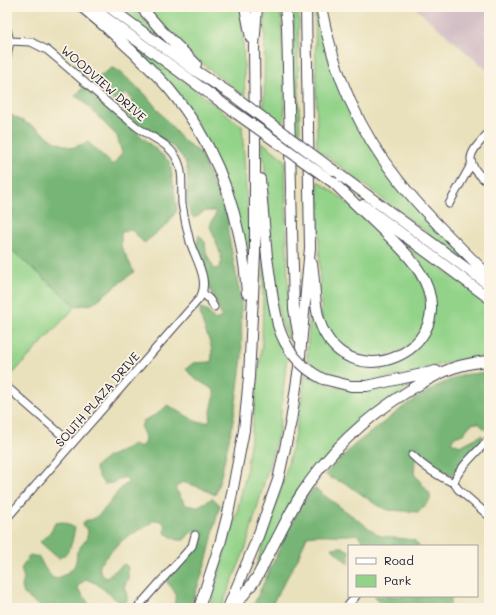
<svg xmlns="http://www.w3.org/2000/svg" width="496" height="615" viewBox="0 0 496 615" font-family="Mali,sans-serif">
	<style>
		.industrial { fill: #d2bdc5 }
		.green { fill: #93d389; stroke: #5a7a62 }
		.forest { fill: #76b575; stroke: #4c6c58 }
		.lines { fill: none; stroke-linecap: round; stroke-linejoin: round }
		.minor-casing { stroke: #403f4e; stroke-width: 9 }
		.highway-casing { stroke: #403f4e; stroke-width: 12 }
		.minor { stroke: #fff; stroke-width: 7 }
		.highway { stroke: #fff; stroke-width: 10 }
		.highway-bridge-casing { stroke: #403f4e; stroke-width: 12; stroke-linecap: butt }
		.highway-bridge { stroke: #fff; stroke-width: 10 }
		.labels { text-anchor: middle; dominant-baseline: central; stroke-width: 3.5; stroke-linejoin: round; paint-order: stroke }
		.street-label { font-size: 12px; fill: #22223b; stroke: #fcf5e5 }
	</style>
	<rect width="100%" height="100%" fill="#fcf5e5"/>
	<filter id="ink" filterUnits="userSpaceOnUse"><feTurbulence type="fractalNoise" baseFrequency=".025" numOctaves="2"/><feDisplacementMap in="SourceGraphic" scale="8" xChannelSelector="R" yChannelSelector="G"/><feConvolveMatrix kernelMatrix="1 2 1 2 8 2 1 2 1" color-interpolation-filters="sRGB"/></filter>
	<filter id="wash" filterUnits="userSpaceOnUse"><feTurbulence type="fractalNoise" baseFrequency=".012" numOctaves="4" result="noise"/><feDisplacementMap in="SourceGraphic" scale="16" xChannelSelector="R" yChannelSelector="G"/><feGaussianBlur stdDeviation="0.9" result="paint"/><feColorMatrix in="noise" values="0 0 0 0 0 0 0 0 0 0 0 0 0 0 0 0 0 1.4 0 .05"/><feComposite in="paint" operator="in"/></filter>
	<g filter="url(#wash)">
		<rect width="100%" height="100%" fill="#e9e1bc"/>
		<path class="industrial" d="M414,7h75v65z"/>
		<path class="green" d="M113,7h21l1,4 39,38z
			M145,7h97l3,90 -65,-51z
			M265,7h16l4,101 -1,19 -20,-14z
			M294,7h5l-1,55 2,76 -8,-6z
			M315,9l4,1 7,41 3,9 33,71 121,144 -166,-126z
			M107,22l135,104 9,136 -4,4 -12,-57 -39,-88z
			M262,142l23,18 4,173 -1,6 -9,-23 -7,-40 -5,-86z
			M318,181l25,18 42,39 28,31 10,16 5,28 -7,18 -15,18 -35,11 -25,-8 -13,-13 -11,-20 -2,-28z
			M401,239l88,64v53l-23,3 -32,7 -27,9 -48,8 -19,-2 -19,-9 -14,-11 4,-68 25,57 53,13 33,-24 11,-45 -4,-15 -9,-16z
			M7,246l69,60 -69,74z
			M264,251l8,70 8,22 7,13 -8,74 -33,117 -25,61h-12l15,-54 12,-37 10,-44 5,-36 11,-94z
			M305,374l29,13 10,1 79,-11 -77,58 -87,132 -3,-1c21,-62 42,-126 49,-192z"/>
		<path class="forest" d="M112,68l7,3 26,23 31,38 12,12 12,9 20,47 8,12v20l13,68 1,58 -8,59 -14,63 -5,15 -16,-8 -17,-5 -7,6 11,17 11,2 16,-9 7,7c-5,15 -7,30 -11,46 -5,19 -12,39 -20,57h-16c5,-14 2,-17 -7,-27l33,-39 3,-8 -5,-4 -7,3 -6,7h-7l-12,-7 1,-6 -4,-6 -8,-1c-9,9 -21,12 -30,19 -10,8 -17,17 -25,26l2,9 5,4 18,-14 4,3v12l-4,8c3,7 5,12 0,19l-27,-22 -11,-5 -9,8 12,17 2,4h-50l-17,-14 -2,-7 2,-9 -3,-9 9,-14 9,2c4,8 8,17 16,22 8,-3 20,-9 21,-18 1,-3 0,-6 1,-9 6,-11 10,-8 11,-22l-6,-5 4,-5c12,3 28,-24 35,-32 2,-2 5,-4 8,-6l-5,-5 -12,6 -8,1 -5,-7 -4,-10 13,-10 16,-7 9,-6 8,3 5,-7 -1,-4 -4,-8 2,-7 14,-7 11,-9 29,17h12l5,-25v-7l-20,-12 -8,-9 7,-6 18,-1c4,-16 -5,-26 -9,-41 -2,-4 -2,-9 -2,-13l7,3 8,9 7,-3 -11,-25 -15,-44 3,-13 6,7 1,11 8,16 5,-1 3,-7 -3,-11 -9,-24 7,-15h-12l-11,7c-13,-12 -3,-40 -8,-54 -8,-20 -31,-27 -47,-39 -5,-3 -10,-8 -14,-12v-5l7,-8 -4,-6 -3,-1 -6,11 -23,-16 -5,-6z
			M85,86l85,76 7,48 -9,14 -24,19 -13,-14 -10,4v13l13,26 -42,32 -16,2 -69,-60v-133l31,16 16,12 18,7 16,-6 25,23 9,-12 -5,-17 -34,-35 -8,-5z
			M489,372v56l-3,2 -8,-7 -7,1 -8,10 -8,3 -4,5 9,4 22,-11 1,7 -33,34 -30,-23 -5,8 -1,13 16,20v6l-11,12 -30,-2 -11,-4 -31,-22 -16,-6 -6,-4 28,-28 53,-41 29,-18 26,-12z
			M314,488l66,48 34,4 5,6h-55l1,-2 -8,-10c-17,3 -33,-1 -50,2l-9,22 -28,50h-18l39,-84 12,-21z
			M63,522l12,6c-3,12 -3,26 -17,30l-18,-16 12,-12 3,-7z
			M342,547l7,4v13l-18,-16z
			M374,596h80l-4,5v7h-66z"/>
	</g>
	<g filter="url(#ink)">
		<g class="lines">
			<defs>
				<path id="minor" d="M7,29l3,12 -3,16
					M489,132c-22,24 -26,29 0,52
					M449,204l23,-41
					M203,293l7,7 4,7
					M7,387l65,57
					M412,455c12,12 27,22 42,28
					M454,483c2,-13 26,-34 35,-44
					M454,483l4,6 31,27
					M7,518l192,-219c12,-17 -3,-39 -9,-57 -3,-12 -6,-26 -8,-38 -1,-15 2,-32 -5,-45 -8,-16 -27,-22 -40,-32 -31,-24 -59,-52 -90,-77l-16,-8 -21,-1
					M137,608l55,-62 3,-11
					M346,608l10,-12"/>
				<path id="highway" d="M82,7c17,14 34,29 50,44 13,13 26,25 38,39 49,58 72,128 77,203
					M109,7l84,62 38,25
					M141,7l20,23 35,34
					M245,7l6,31
					M285,7l2,19 7,283 5,29
					M321,7c12,63 37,123 78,174 27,34 59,64 90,95
					M94,9l139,102
					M333,170l156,115
					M260,179l7,78 6,43 5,25
					M363,205l126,93
					M312,264c4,22 1,48 12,68 31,60 125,21 104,-43 -10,-29 -38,-51 -59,-72 -12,-11 -23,-22 -35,-34
					M323,379l28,7h16l69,-15
					M199,608l21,-64 9,-35 15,-79 5,-53 6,-123v-111l-1,-97 3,-39
					M228,608l29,-69 21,-59 13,-59 8,-54 11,-119 -4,-241
					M233,608c8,-10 17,-20 24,-31 15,-27 27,-55 43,-81 28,-44 66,-79 110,-106 14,-8 28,-17 43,-22 12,-4 24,-6 36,-7"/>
			</defs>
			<use href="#minor" class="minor-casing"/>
			<use href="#highway" class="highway-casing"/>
			<use href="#minor" class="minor"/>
			<use href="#highway" class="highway"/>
			<defs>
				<path id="highway-bridge" d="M231,94l102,76
					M233,111l101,72
					M278,325c7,24 23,43 45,54"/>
			</defs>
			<use href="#highway-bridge" class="highway-bridge-casing"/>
			<use href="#highway-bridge" class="highway-bridge"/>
		</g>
	</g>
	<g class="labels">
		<g class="street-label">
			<text transform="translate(104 83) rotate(41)">WOODVIEW DRIVE</text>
			<text transform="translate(97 399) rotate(-49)">SOUTH PLAZA DRIVE</text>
		</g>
	</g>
	<rect width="496" height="615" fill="none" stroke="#fcf5e5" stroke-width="24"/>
	<rect x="348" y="545" width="130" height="52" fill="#fcf5e5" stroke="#a5a1a1"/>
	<rect x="356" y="558" width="20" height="6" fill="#ffffff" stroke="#a5a1a1"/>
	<text x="384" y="565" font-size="12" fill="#22223b">Road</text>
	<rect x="356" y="575" width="20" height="12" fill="#93d389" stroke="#a5a1a1"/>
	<text x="384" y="585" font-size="12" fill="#22223b">Park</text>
</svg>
